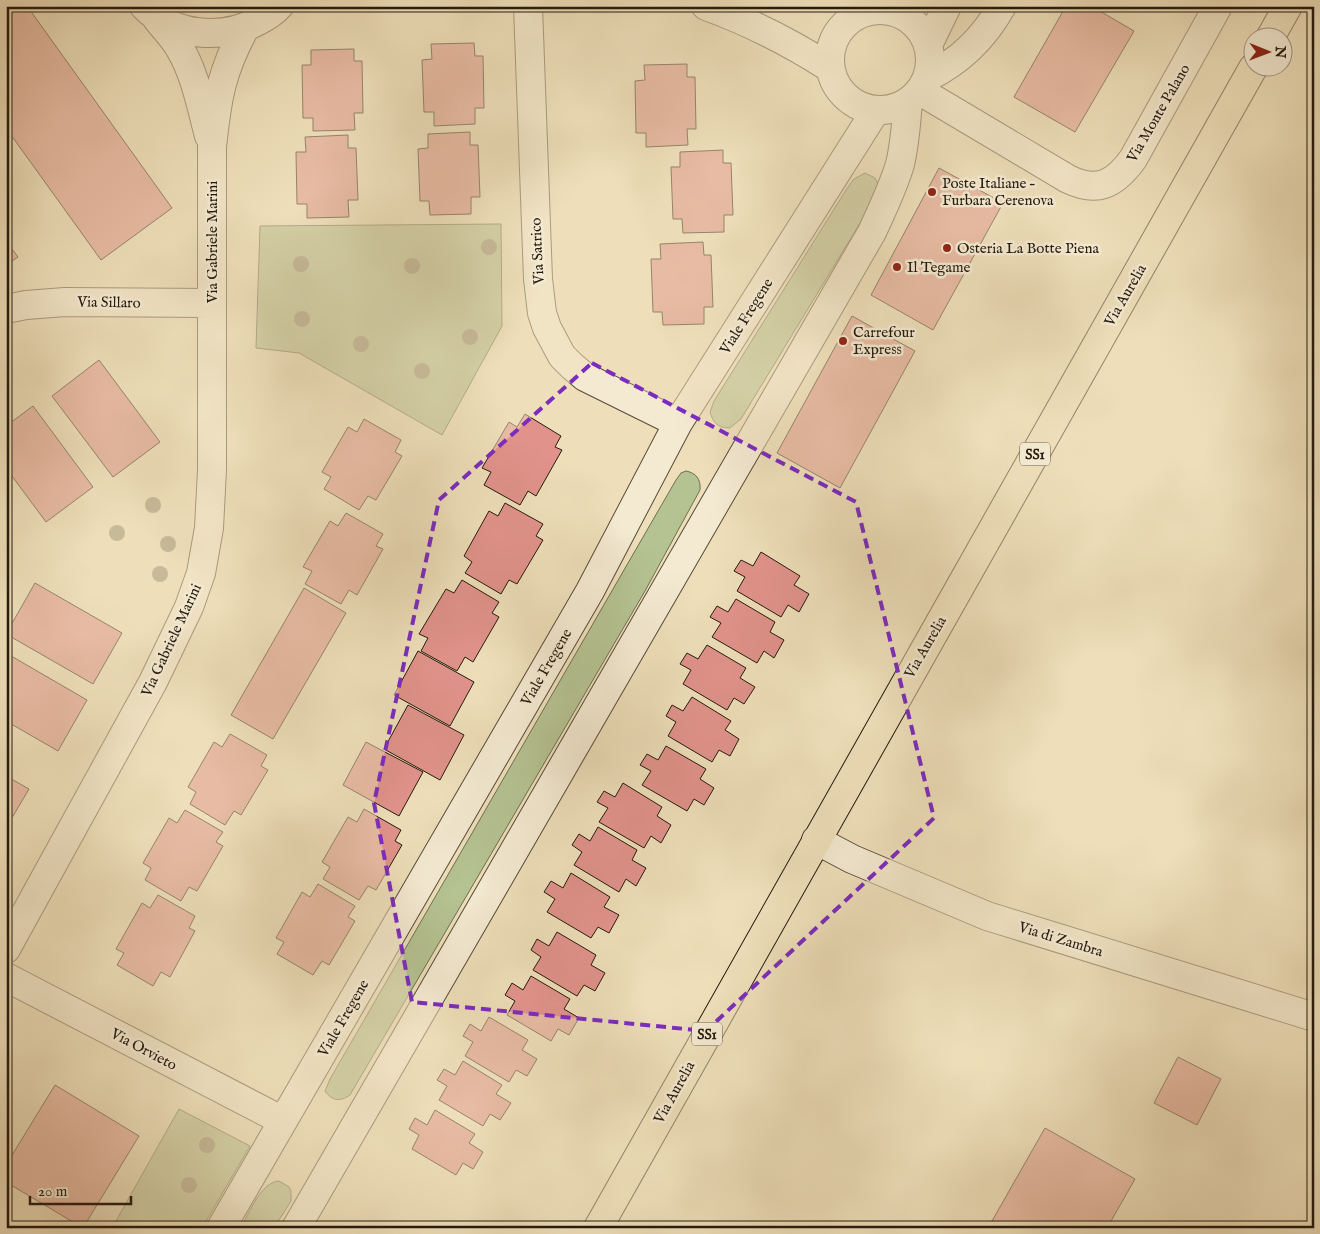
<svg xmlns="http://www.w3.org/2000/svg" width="1320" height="1234" viewBox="0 0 1320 1234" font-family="'IM FELL English',serif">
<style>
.green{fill:#b5c292;stroke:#6d6e50}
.building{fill:#e1938b;stroke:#251a0d}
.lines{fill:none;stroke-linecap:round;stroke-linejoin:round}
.minor-casing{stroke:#574b38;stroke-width:30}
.tertiary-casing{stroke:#574b38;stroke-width:30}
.primary-casing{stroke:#251a0d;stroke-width:30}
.minor{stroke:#f4ead2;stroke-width:28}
.tertiary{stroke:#f4ead2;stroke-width:28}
.primary{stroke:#eedfba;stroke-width:28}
.tree{fill:#978e71}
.marked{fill:none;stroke:#7b2cbf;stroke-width:4;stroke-dasharray:10 6;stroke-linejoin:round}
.poi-dot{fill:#8f2418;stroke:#f4ead2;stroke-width:2}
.labels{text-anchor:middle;stroke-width:5;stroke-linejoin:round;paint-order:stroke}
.shield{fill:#f4ead2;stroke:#635848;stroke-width:1}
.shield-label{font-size:14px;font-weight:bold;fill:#251a0d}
.street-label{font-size:15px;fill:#251a0d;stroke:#f4ead2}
.poi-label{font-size:15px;fill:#251a0d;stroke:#f4ead2;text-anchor:start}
</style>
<rect width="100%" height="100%" fill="#eedfba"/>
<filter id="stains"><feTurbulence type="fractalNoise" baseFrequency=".004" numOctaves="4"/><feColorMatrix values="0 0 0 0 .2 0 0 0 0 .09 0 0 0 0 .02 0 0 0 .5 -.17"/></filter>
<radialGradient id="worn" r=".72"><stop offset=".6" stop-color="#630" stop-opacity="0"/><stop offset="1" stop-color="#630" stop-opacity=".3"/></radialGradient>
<path class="green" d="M865,173L875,178L880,188L865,215L741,419L730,428C717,428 713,422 710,412L714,401L846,190L854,179Z
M501,224L502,326L442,435L299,353L256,348L260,226Z
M686,471C696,473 701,479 700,490L645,591L350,1095C340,1102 332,1101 325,1091L330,1079L676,480L681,473Z
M179,1109L250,1146L202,1228H112Z
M279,1181L289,1187L291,1191V1201L274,1228H241C249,1213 261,1182 279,1181Z"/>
<path class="building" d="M10,6H27L172,208L101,260L6,128V9Z
M1066,6H1091L1134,31L1075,132L1014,97Z
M474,43L475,56H483L484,108H475V124L434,126V112H424L422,60L432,59L431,44Z
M354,49V61H362L363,113H354L355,130L313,131V118H303L302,65H311V50Z
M687,64V77H695L696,129H687L688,145L646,147V133H636L635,81L645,80L644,65Z
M470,132V145H478L480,197H471V214L430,215L429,201H420L418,149L428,148V134Z
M348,135V148H356L358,200H348L349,217L307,218V204H297L296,152H306L305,137Z
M723,150V163H731L733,215H724V232L683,233L682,219H673L671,167H680V152Z
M939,168L1003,203L933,330L871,295Z
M6,241L18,257L6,265Z
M703,242L704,255H711L713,307H704V324L663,325L662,312H653L651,259H661L660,244Z
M852,316L915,351L840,488L777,453Z
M99,360L160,442L113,477L52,396Z
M33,406L93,487L46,522L6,468V426Z
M525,414L561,436L555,447L562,450L536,496L528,491L520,505L484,485L491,472L482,468L509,422L517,427Z
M364,419L401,440L395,452L402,456L376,500L368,496L359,510L324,489L331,477L322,472L348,427L357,432Z
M505,503L543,524L536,536L543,540L517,584L509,580L501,594L465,573L472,562L464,556L489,511L498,516Z
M346,513L383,534L376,546L383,549L357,595L349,590L341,604L305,584L312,571L303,567L330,521L338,526Z
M761,552L800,576L794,585L809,594L799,612L788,605L781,617L737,591L745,577L734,571L741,560L753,566Z
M462,580L499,602L492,613L499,617L473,662L465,657L457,671L421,651L428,638L419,634L446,589L454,593Z
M35,583L122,633L93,684L6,634Z
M304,588L346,613L273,739L231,715Z
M736,599L775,622L770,632L784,640L774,658L764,651L757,663L712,637L721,623L710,617L717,606L728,612Z
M707,645L746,668L740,678L755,687L744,704L734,698L727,710L683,684L691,670L680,664L687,653L698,659Z
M418,651L474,682L450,726L394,695Z
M6,653L87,700L58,751L6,721Z
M692,697L731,721L725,730L739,739L730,756L719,750L712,762L668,736L676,722L666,716L672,705L683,711Z
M408,705L464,735L440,780L384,749Z
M230,734L267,755L261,766L268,770L241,815L234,811L225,825L190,804L196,792L188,787L214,742L222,747Z
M366,742L423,772L399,816L343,785Z
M666,746L706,769L700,779L714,788L704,805L694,799L687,811L642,785L651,771L640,765L647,754L658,760Z
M6,776L29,789L6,828Z
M623,783L662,807L657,816L671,825L661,843L651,836L644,848L599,822L608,808L597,802L604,791L615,797Z
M364,809L401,830L395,841L402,845L376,890L368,886L359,900L323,879L330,867L322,862L348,817L357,822Z
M185,810L223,832L216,842L223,846L197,891L189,887L181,901L145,880L151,868L143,863L169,818L177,823Z
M598,827L637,850L632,860L646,868L636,886L626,879L619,892L574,865L582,852L572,845L579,834L590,841Z
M571,873L610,897L604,907L619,915L609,933L598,927L591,938L547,912L555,899L544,892L551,881L563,888Z
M318,884L355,906L348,917L355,921L329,965L322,961L313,975L277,954L284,942L276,938L302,892L310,897Z
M158,895L195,916L189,928L195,931L170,977L161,972L153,986L117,965L124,953L116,949L142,903L150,908Z
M557,932L596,955L591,965L605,973L595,991L584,985L577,996L533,970L541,957L531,950L537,939L549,946Z
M531,976L570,999L564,1009L579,1018L569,1035L558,1029L551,1041L507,1015L515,1001L505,995L512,983L523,990Z
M489,1017L528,1040L522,1050L537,1059L527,1076L516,1070L509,1082L465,1056L473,1042L463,1036L470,1024L481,1031Z
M1178,1057L1221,1079L1197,1125L1154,1103Z
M463,1061L502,1085L496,1094L511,1103L500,1120L490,1114L483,1126L439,1100L447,1086L437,1080L444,1069L455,1075Z
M55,1085L139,1136L83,1228L6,1182V1165Z
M435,1110L475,1134L469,1143L483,1152L473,1169L463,1163L456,1175L412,1149L419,1135L409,1129L415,1118L427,1125Z
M1045,1128L1135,1179L1107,1228H988Z
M401,1222L411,1228H397Z"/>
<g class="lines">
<defs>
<path id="minor" d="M144,6C173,36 221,41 258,21C266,17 273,13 279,6
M528,6L538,279L542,313L547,328L562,356L572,366L585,377L678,423
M706,6C750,22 791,43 830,68
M830 60a50 50 0 1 1 100 0a50 50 0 1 1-100 0Z
M157,19C164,28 173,37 179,47C195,73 201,106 209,136
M929,43L947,6
M928,77C961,61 984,38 1002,6
M920,91L1068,179C1097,193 1114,185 1133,159L1218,6
M6,309L26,305L65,302L211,303
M6,949L153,682L189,607L201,573L209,528L212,470V147C217,99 221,72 245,28
M6,977L283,1121
M221,1228L590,591L678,423L876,110
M296,1228L872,232C882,210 893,188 900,164C905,144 906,123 908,102"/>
<path id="tertiary" d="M816,840L852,859L987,916L1314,1017"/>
<path id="primary" d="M1270,38L1288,6
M598,1228L1253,68"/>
</defs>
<use href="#minor" class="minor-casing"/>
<use href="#tertiary" class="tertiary-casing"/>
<use href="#primary" class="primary-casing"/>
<use href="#minor" class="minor"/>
<use href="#tertiary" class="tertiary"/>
<use href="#primary" class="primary"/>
</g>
<g class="tree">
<circle cx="489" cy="247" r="8"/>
<circle cx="301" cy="264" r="8"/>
<circle cx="412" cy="266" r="8"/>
<circle cx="302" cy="319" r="8"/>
<circle cx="470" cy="337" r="8"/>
<circle cx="361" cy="344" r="8"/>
<circle cx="422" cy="371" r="8"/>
<circle cx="153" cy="505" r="8"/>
<circle cx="117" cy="533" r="8"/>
<circle cx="168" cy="544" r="8"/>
<circle cx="160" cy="574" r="8"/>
<circle cx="207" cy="1145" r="8"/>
<circle cx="189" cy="1185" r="8"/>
</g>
<path d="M0 0H1320V1234H0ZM592,363L856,502L934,818L706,1031L412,1002L374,803L439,500Z" fill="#eedfba" fill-opacity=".55" fill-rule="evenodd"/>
<path class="marked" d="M592,363L856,502L934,818L706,1031L412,1002L374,803L439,500Z"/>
<g class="poi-dot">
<circle cx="932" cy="192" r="5"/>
<circle cx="947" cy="248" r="5"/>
<circle cx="897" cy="267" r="5"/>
<circle cx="843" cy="341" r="5"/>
</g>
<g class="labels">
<g class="shield">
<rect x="1020" y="442.5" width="30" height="23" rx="4"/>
<rect x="692" y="1022.5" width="30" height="23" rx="4"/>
</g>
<g class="shield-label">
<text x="1035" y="459">SS1</text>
<text x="707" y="1039">SS1</text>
</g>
<g class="street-label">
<text transform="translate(1158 113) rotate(-60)" y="5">Via Monte Palano</text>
<text transform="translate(212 242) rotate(-90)" y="5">Via Gabriele Marini</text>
<text transform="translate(537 251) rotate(-93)" y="5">Via Satrico</text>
<text transform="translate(1125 295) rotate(-60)" y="5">Via Aurelia</text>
<text transform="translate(109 302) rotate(1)" y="5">Via Sillaro</text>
<text transform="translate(746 316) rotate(-58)" y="5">Viale Fregene</text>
<text transform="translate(171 640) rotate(-65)" y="5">Via Gabriele Marini</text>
<text transform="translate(925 647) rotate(-60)" y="5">Via Aurelia</text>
<text transform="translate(546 667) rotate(-60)" y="5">Viale Fregene</text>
<text transform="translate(1061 939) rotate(17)" y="5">Via di Zambra</text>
<text transform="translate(343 1018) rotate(-60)" y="5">Viale Fregene</text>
<text transform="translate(144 1049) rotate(28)" y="5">Via Orvieto</text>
<text transform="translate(674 1092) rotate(-61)" y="5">Via Aurelia</text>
</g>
<g class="poi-label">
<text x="942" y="188">Poste Italiane –<tspan x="942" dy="17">Furbara Cerenova</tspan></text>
<text x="957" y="253">Osteria La Botte Piena</text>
<text x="907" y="272">Il Tegame</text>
<text x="853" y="337">Carrefour<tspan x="853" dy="17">Express</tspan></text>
</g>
</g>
<rect width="1320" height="1234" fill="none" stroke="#eedfba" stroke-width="25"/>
<rect x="8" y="8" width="1305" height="1219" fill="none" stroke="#251a0d" stroke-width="2.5"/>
<rect x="12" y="12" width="1295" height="1209" fill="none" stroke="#251a0d"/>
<g transform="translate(1268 52) rotate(91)"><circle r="24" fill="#f4ead2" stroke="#a19783"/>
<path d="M0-4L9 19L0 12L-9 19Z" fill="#8f2418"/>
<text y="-8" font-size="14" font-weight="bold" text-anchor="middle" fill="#251a0d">N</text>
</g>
<path d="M30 1196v8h101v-8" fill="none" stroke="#251a0d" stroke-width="2.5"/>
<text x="38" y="1196" font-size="15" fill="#251a0d" stroke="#f4ead2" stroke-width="4" paint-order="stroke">20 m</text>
<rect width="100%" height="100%" filter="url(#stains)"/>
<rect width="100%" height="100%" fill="url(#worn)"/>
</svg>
